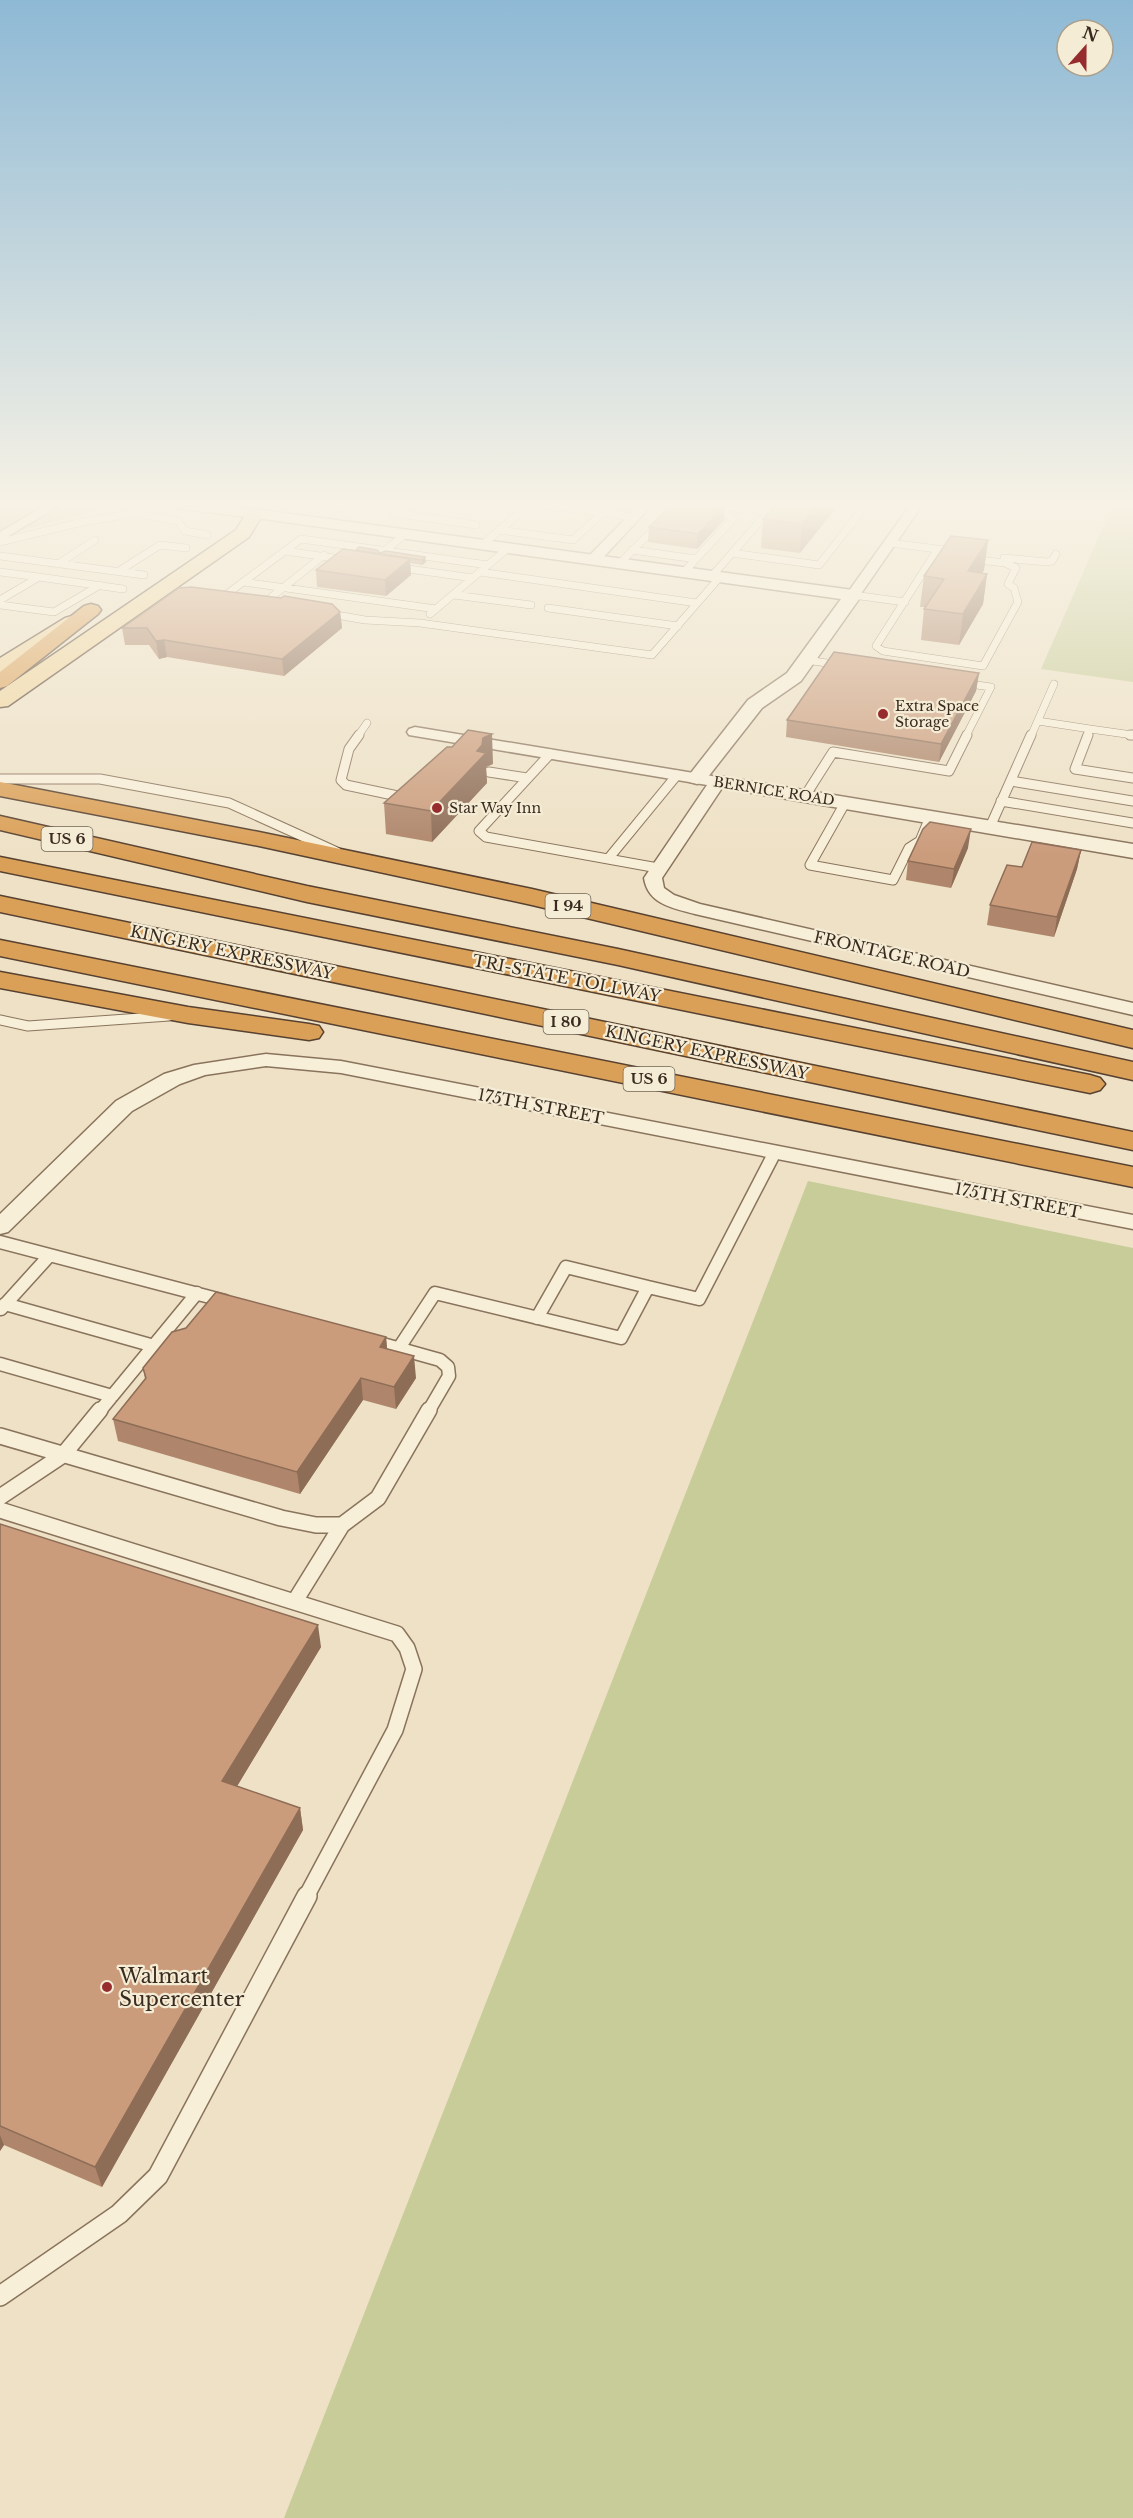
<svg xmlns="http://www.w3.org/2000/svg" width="1133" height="2518" viewBox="0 0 1133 2518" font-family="'Libre Baskerville',serif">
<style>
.green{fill:#c7cc99}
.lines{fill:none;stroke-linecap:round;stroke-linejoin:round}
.service-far4-casing{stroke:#89735c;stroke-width:8}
.service-far3-casing{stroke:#89735c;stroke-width:11}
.service-far2-casing{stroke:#89735c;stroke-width:15}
.service-far1-casing{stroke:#89735c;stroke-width:18}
.service-casing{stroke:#89735c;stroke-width:22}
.minor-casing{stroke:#89735c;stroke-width:3}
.tertiary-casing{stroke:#89735c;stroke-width:3}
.primary-casing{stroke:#574130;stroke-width:3}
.motorway-casing{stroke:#574130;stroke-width:3}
.service-far4{stroke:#f8efd9;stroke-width:7}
.service-far3{stroke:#f8efd9;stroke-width:9}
.service-far2{stroke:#f8efd9;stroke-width:12}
.service-far1{stroke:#f8efd9;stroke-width:15}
.service{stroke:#f8efd9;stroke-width:19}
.minor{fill:#f8efd9;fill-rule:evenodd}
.tertiary{fill:#f8efd9;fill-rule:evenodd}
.primary{fill:#f0d59e;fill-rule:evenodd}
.motorway{fill:#dba058;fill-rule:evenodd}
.wall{fill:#af866b}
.shaded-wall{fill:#8e6d57}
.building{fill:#cb9c7c;stroke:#8e6d57;stroke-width:1.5}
.poi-dot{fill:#972c2f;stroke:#f5ecd5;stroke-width:2}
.labels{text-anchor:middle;stroke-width:4.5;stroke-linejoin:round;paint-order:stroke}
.far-poi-label{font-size:14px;fill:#392b1f;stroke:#f5ecd5;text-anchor:start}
.far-street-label{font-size:14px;fill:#392b1f;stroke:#f5ecd5}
.shield{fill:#f5ecd5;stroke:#716556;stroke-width:1.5}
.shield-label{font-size:15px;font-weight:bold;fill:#392b1f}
.street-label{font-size:16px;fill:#392b1f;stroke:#f5ecd5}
.near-poi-label{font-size:20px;fill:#392b1f;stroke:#f5ecd5;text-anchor:start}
</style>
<rect width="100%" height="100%" fill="#eee1c6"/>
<path class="green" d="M0,504H122L0,536Z
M1113,504H1133V682L1041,669Z
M808,1181L1133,1248V2518H284Z"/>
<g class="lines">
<defs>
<path id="service-far4" d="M328,504L346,508L363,504
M406,504L394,513L476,525
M453,504L450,508L470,511L487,504
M535,504L634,517
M135,513L178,521L185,531L207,535
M499,530L573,540L612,504
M0,542L78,523L135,513L156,504
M890,543L945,550
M482,545L530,504
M632,550L696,559
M285,551L347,560
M382,553L404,535
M732,553L819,565L867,504
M934,555L1005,563L1016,568L1008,584L1014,588L1018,602L983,666L883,651L876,646Z
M0,556L144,575
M1004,558L1047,562L1052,561L1056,554
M58,564L95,540
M619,564L661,522
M394,567L473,578
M119,571L160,545L186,548
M0,572L39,577
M480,572L697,603
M684,572L733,519L726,514L709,512
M712,576L768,512L719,506L721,504
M243,582L436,609
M454,595L531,605
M853,595L905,602
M223,597L301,539L488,565
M0,600L39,577L123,589
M264,603L324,555
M0,605L54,612L100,585
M548,608L678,626
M325,613L365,620L420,623L652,655L720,577
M430,614L507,549
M806,660L841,665
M962,683L991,687L966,736
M1038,721L1090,729
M358,736L367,723
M1031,736L1054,684
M1087,736L1090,729L1133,735"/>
<path id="service-far3" d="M359,735L349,749L341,780L346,785L407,798
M1088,735L1075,769L1133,778
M1130,735H1133
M550,754L479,831L486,837L658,868
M489,772L527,778
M0,779H100L229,803L337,852
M1011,781L1133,801
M805,796L833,752L949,771L967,735
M1001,801L1133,823
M845,803L810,865L893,880L909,848L920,841L930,817
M990,827L1031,735
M608,859L677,775
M0,1020L28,1026L169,1016"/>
<path id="service-far2" d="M0,1242L225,1301
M5,1304L154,1346
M1,1309L49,1256
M537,1318L566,1267L648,1287
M372,1341L440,1360L448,1367L449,1376L428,1412
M399,1348L435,1293L621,1338L648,1287L699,1299L775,1152
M0,1364L112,1396
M99,1412L197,1293"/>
<path id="service-far1" d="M0,1436L281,1518L316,1525H342
M0,1497L63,1455L100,1410
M0,1510L397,1634L407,1648L414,1669L395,1730L306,1897
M295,1601L342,1525L378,1498L429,1410"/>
<path id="service" d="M0,2296L119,2214L158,2176L307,1896"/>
<path id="minor" d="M48,504H62L0,541V532Z
M170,504H202L254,510L260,514L254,518L176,508Z
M640,504H653L598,563H588L586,560L588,557Z
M911,504H923L858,598H848L846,595Z
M415,727L724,778L726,782L662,878L664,888L674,895L700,904L1133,1003V1015L695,914C672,908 648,904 644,878L707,785L409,735L407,732L409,729Z
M266,1054L341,1061L1133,1215V1229L341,1073L266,1066L205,1075L180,1084L132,1111L8,1232L0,1234V1214L116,1101L164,1074L194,1065Z"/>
<path id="tertiary" d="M254,509L853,590L859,591L862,595L801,681L762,708L704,782L697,784L690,782L687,778L690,774L748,700L787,673L841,599L248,517L246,514Z
M718,776L1133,844V858L711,786L708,782L711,778Z"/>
<path id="primary" d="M254,509L260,510L263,514L249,537L8,706L0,707V691L236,530L248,510Z
M72,616L79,618L82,622L79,626L7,671L0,673V658L65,618Z"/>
<path id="motorway" d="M91,604L98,606L101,610L98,614L7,686L0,688V672L84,606Z
M0,782L259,832L532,889L1133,1030V1048L532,905L259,846L0,796Z
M0,816L307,886L618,949L1133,1062V1080L618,965L307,902L0,830Z
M0,857L1090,1075L1100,1078L1105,1084L1100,1090L1090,1093L0,871Z
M0,896L1133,1132V1150L0,912Z
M0,940L1133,1167V1187L0,956Z
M0,972L188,1007L309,1024L319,1026L323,1032L319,1038L309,1040L188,1023L0,988Z"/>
</defs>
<use href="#service-far4" class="service-far4-casing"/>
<use href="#service-far3" class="service-far3-casing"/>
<use href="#service-far2" class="service-far2-casing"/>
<use href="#service-far1" class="service-far1-casing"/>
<use href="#service" class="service-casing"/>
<use href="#minor" class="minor-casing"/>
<use href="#tertiary" class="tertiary-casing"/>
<use href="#primary" class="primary-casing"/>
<use href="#motorway" class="motorway-casing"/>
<use href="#service-far4" class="service-far4"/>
<use href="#service-far3" class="service-far3"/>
<use href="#service-far2" class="service-far2"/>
<use href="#service-far1" class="service-far1"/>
<use href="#service" class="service"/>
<use href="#minor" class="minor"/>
<use href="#tertiary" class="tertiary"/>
<use href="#primary" class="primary"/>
<use href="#motorway" class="motorway"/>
</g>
<path class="wall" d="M777,504H839L800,553L761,548L763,519Z
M724,520L697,549L648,542L649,527Z
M988,540L984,570L982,573L987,574L983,604L959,645L921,640L924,609L926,607H920L924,576Z
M356,550L425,557L426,562L422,565L410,563L411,575L386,596L317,587L316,570L356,551Z
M340,612L342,628L284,676L167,657L159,659L149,645H125L122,628Z
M979,673L976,691L939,762L786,737L787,720Z
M493,764L486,767L487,783L432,842L386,834L384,803Z
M968,848L951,888L906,880L908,861Z
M1081,850L1077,869L1054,937L987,925L990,905L1022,867Z
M386,1337L387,1349L416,1378L396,1409L363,1400L300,1494L118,1441L113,1419L145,1379L143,1368Z
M0,1524L321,1647L237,1786L300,1808L303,1830L102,2187L4,2145L0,2151Z"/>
<path class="shaded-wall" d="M819,504H839L800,553L802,524Z
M725,505L724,520L697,549L698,534Z
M988,540L984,570L964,601L968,571Z
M425,557L426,562L422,565V560Z
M410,559L411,575L386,596L385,580Z
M987,574L983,604L959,645L963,614Z
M340,612L342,628L284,676L282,659Z
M164,640L167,657L159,659L156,641Z
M979,673L976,691L939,762L941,744Z
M492,734L493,764L486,767L487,783L432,842L431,811L477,751L483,738Z
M971,829L968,848L951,888L954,869Z
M1081,850L1077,869L1054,937L1057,917Z
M386,1337L388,1359L380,1347Z
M414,1356L416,1378L396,1409L394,1387Z
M361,1378L363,1400L300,1494L297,1472Z
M318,1625L321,1647L227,1803L222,1781Z
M300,1808L303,1830L102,2187L95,2167Z
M0,2135L4,2145L0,2151Z"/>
<path class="building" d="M673,504H716L725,505L698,534L649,527Z
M777,504H819L802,524L763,519Z
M951,536L988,540L968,571L987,574L963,614L924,609L944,579L924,576Z
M359,547L377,550L380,553L386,551L425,557L422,560L356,550Z
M343,549L410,559L385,580L316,570Z
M191,587L281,598L284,596L332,604L340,612L282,659L164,640L156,641L147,628H122L179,588Z
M834,652L979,673L941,744L787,720Z
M468,730L492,734L483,738L482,745L477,751L486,753L431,811L384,803L447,747H452Z
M930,822L971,829L954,869L908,861L923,829Z
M1032,842L1081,850L1057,917L990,905L1007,865L1022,867Z
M216,1292L386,1337L380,1347L414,1356L394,1387L361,1378L297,1472L113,1419L146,1378L143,1368L172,1332L186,1328Z
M0,1524L318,1625L222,1781L300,1808L95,2167L0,2126Z"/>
<linearGradient id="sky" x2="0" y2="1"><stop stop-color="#8eb9d5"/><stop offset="0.59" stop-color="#f7f2e5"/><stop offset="1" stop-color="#f7f2e5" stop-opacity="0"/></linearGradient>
<rect width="1133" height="856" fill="url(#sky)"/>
<g class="poi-dot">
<circle cx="883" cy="714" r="6"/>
<circle cx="437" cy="808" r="6"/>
<circle cx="107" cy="1987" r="6"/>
</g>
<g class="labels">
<g class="far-poi-label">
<text x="895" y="711">Extra Space<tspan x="895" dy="16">Storage</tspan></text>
<text x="449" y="813">Star Way Inn</text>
</g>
<g class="far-street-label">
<text transform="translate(774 791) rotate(9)" y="5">BERNICE ROAD</text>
</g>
<g class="shield">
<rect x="41.5" y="827" width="51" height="24" rx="4.5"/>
<rect x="545.5" y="894" width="45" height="24" rx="4.5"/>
<rect x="543.5" y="1010" width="45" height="24" rx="4.5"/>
<rect x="623.5" y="1067" width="51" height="24" rx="4.5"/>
</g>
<g class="shield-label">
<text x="67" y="844">US 6</text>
<text x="568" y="911">I 94</text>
<text x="566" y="1027">I 80</text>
<text x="649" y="1084">US 6</text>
</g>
<g class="street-label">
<text transform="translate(232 952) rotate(12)" y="6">KINGERY EXPRESSWAY</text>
<text transform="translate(892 954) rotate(13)" y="6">FRONTAGE ROAD</text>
<text transform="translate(567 978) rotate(11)" y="6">TRI-STATE TOLLWAY</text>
<text transform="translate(707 1052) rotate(12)" y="6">KINGERY EXPRESSWAY</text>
<text transform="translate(541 1106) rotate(11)" y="6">175TH STREET</text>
<text transform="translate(1018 1200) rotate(11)" y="6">175TH STREET</text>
</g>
<g class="near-poi-label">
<text x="119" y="1983">Walmart<tspan x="119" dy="23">Supercenter</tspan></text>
</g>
</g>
<g transform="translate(1085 48) rotate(21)"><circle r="28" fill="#f5ecd5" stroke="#aa9f8c" stroke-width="1.5"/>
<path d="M0-4.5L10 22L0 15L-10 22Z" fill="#972c2f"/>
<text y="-9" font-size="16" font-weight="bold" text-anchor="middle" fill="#392b1f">N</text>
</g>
</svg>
